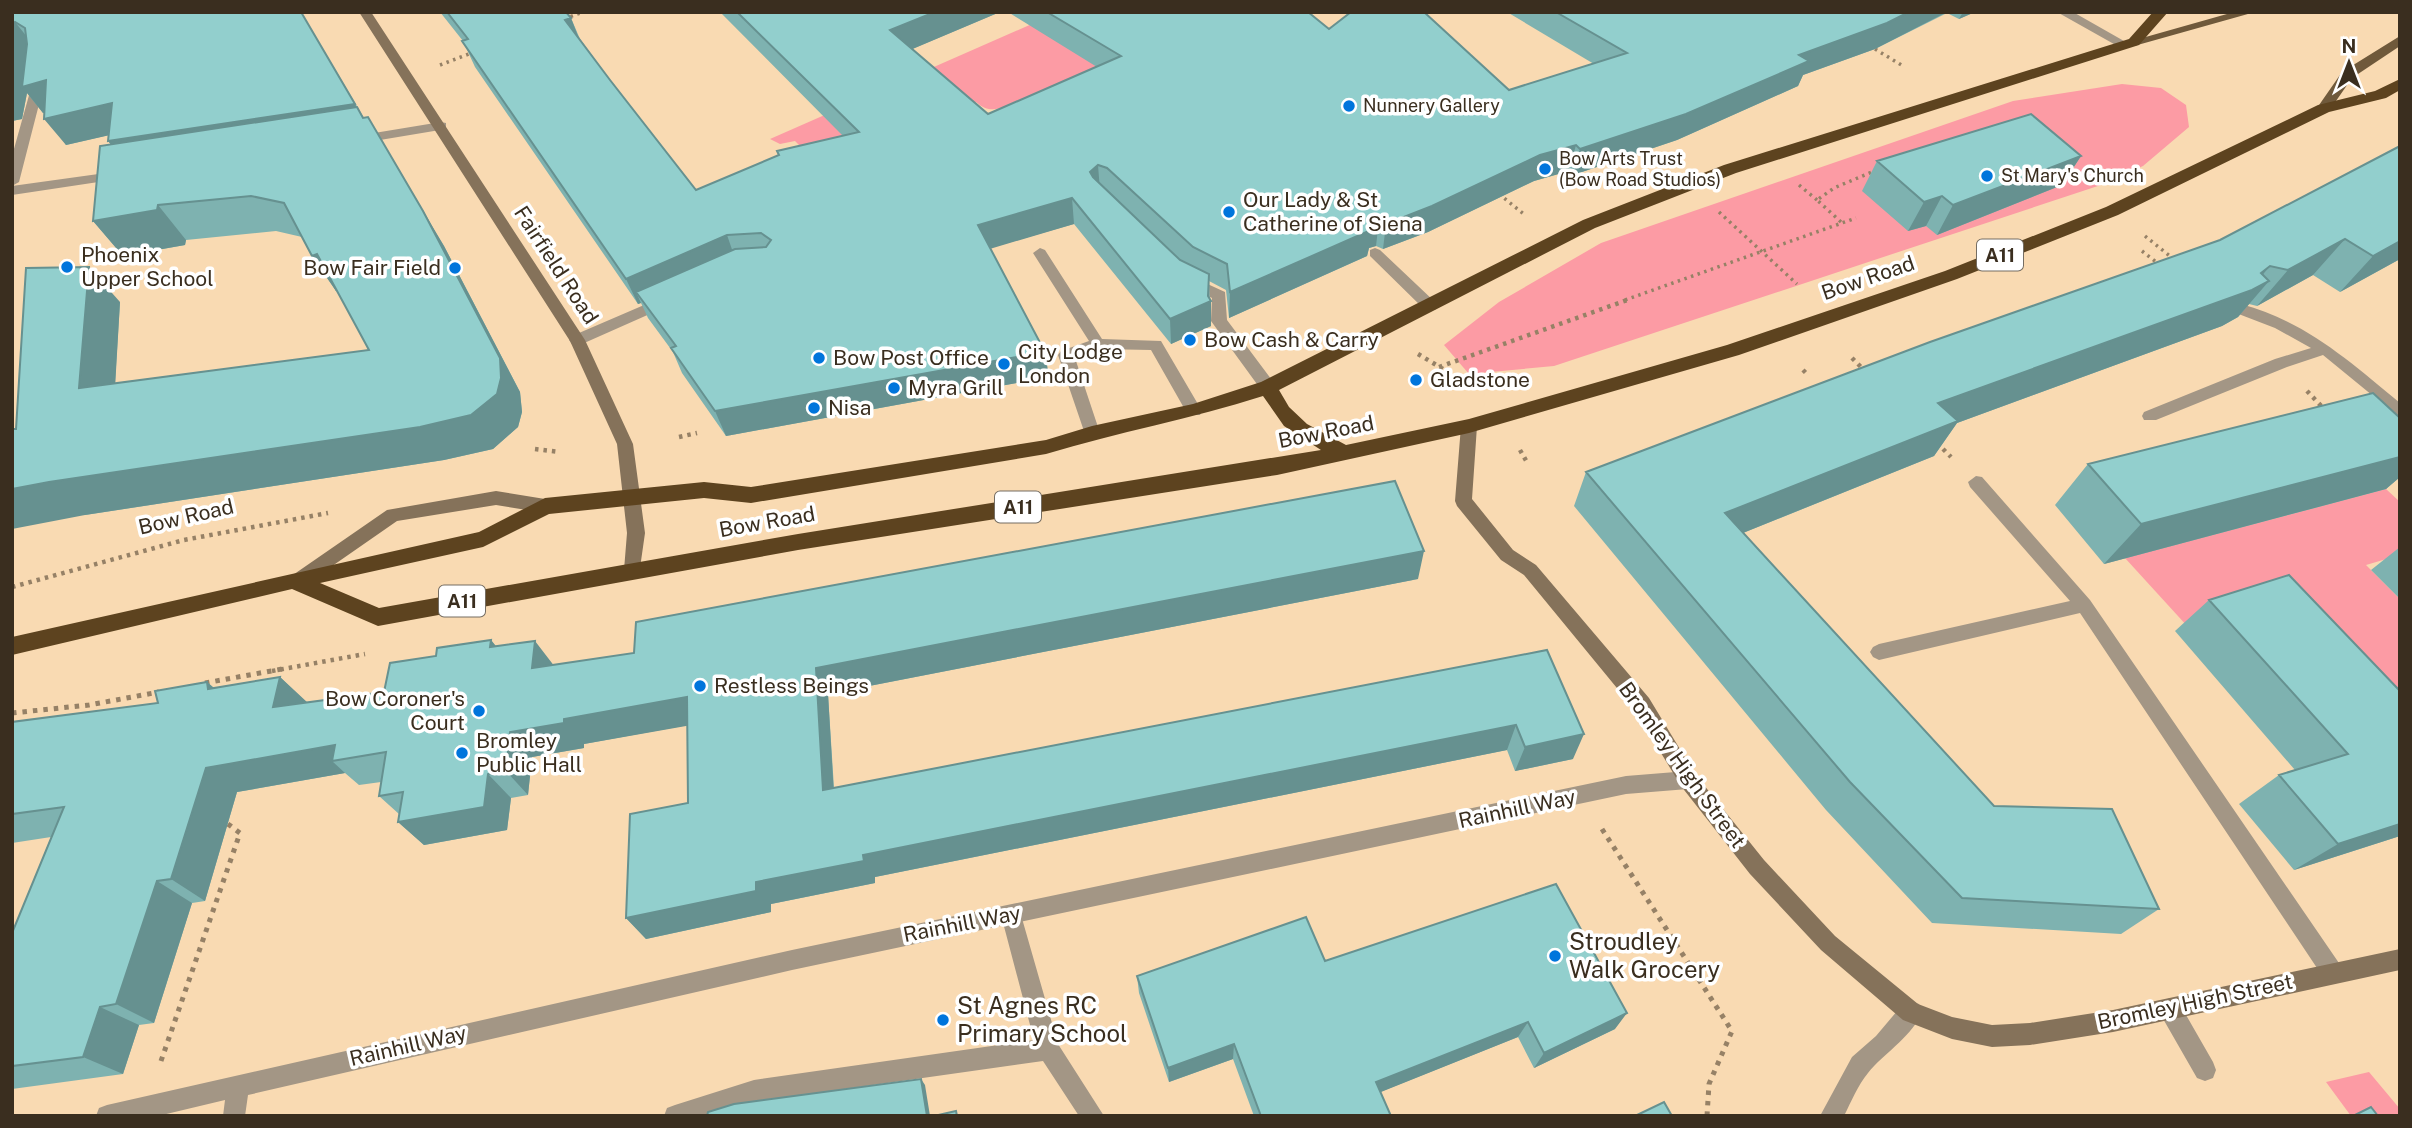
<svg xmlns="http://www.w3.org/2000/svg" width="2412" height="1128" viewBox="0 0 2412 1128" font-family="'Public Sans',sans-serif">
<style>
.green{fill:#fc9ba4}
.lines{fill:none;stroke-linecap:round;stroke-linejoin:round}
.path-far2{stroke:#968166;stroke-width:3.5;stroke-dasharray:2.5 4.5;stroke-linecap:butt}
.path-far1{stroke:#968166;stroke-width:4.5;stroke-dasharray:3.5 5;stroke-linecap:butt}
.path{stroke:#968166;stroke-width:5;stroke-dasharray:4.5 6;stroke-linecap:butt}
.lane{fill:#a39685;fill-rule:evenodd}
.street{fill:#a39685;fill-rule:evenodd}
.secondary{fill:#85725a;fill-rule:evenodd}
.primary{fill:#6f593b;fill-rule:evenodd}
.highway{fill:#5d431f;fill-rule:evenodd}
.wall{fill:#7eb2b0}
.shaded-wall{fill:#669190}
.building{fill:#92cfcd;stroke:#669190;stroke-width:2}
.poi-dot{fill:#0075dc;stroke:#fff;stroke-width:2.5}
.labels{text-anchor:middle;stroke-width:7;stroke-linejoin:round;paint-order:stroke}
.far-poi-label{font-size:18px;fill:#3a2e1f;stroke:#fff;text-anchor:start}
.shield{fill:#fff;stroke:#756d62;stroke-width:2}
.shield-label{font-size:19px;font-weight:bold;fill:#3a2e1f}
.poi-label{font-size:21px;fill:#3a2e1f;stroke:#fff;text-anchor:start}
.street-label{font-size:21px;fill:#3a2e1f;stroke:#fff}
.near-poi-label{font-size:24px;fill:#3a2e1f;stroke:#fff;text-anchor:start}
</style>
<rect width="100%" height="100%" fill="#f9dab2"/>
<path class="green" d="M1059,12H1201L1042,118L1021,99C1003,107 992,116 976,102L814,160L795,141L780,144L770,139Z
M2122,84L2161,88L2186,105L2189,127L2143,166L2104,184L1554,366L1469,374L1444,345L1499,302L1601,243L2013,101Z
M2386,489L2400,502V555L2366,565L2400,599V767L2188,627L2125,558Z
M2369,1072L2400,1109V1116H2351L2326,1082Z"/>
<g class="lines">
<path class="path-far2" d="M564,19L583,12
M1875,49L1903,66
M440,65L474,52
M1799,185L1817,200
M1499,194L1525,215
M1719,212L1797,284
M1841,222L1817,200L1834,188L1874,171
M2145,236L2176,261
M2142,251L2160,265
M1625,300L1856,218"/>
<path class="path-far1" d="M1418,354L1473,387
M1852,358L1864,370
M1439,367L1630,299
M1803,370L1806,373
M2307,391L2325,410
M679,437L697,433
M1937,443L1951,457
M535,449L560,452
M1520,450L1528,464
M12,587L184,540L328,513
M272,671L365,654"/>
<path class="path" d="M205,683L282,669
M12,713L89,705L159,692
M1602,829L1732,1031L1709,1084L1707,1116
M161,1061L240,833L224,821"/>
<path class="lane" d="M2057,12H2073L2131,45L2121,48Z
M39,77L45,81L19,182L12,186V156L33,81Z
M120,171L125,172V178L12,195V186Z
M1040,248L1045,250L1102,339L1161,341L1202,411L1200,415H1188L1151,350L1099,349L1075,358L1100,433L1098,437H1086L1058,355L1061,351L1089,341L1033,253Z
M1375,248L1380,250L1435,302L1438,306L1435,310H1425L1370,256V250Z
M1190,276L1225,292L1227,320L1274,383L1276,387L1274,391H1262L1211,321L1212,298L1185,285V277Z
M665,296L670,297L672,301L670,305L582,344H572L569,340L572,336Z
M1976,476L1982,477L2090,600L2341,966L2344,973L2341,980L2333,984L2325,980L2080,613L1879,660L1873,657L1870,652L1873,647L1879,644L2070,601L1970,487L1968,482Z
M1011,905L1018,908L1021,915L1058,1044L1104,1116H1079L1043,1061L754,1102L712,1116H664L667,1108L675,1105L754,1080L1034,1040L1001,915L1004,908Z
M2170,998L2178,1001L2213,1062L2216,1070L2213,1078L2205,1081L2197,1078L2162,1017L2159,1009L2162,1001Z"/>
<path class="street" d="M441,122L446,123V129L356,144L349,140L356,136Z
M2241,304C2306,322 2349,361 2400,403V418L2323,355L2287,367L2156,420H2144L2142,416L2144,412L2275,359L2311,348L2275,328L2236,313L2233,309Z
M1688,771L1695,774L1698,780L1695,786L1688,789L1626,794L792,970L248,1095L245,1116H223L225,1100L158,1116H96L99,1108L107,1105L792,950L1626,776Z
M1911,1001L1919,1004L1922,1012C1911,1038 1885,1052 1868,1073C1858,1085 1851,1102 1844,1116H1820L1852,1057L1876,1036L1903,1004Z"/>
<path class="secondary" d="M359,12H371L585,340L633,444L645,533L639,575H627L624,570L627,533L617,444L570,341Z
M1469,420L1477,426L1472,499L1513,550L1536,565L1649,698L1695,774L1764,860L1835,936L1918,1004L1952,1017L1992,1025L2030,1023L2113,1010L2400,949V970L2113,1032L2030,1045L1992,1047L1952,1039L1903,1020L1821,950L1750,874L1681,786L1635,710L1524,575L1501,560L1457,506L1455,501L1461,426Z
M496,491L545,499L553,506L545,513L496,505L397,521L302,587H290L287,582L290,577L387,510Z"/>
<path class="primary" d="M2234,12H2255L2134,46L2128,42Z
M2400,36V46L2352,78L2329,111H2319L2317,108L2342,72Z"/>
<path class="highway" d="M2153,12H2168L2139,45L1736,173L1595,228L1279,390L1289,407L1307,424L1346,445L1469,419L1727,345L1945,271L2106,207L2318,105L2375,91L2400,79V90L2386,98L2329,112L2118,215L1957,279L1739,355L1469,433L1277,475L798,550L378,626L292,589L12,655V637L479,532L545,498L704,482L751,487L1046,440L1092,426L1193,404L1261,382L1583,220L1724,165L2129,39ZM1263,396L1284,426L1321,450L798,534L379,608L320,583L483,547L549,514L704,498L751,503L1046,454C1118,432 1191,419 1263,396Z"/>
</g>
<path class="wall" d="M12,12H301L364,118L444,246L520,392L522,412L518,427L493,449L444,460L85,515L16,429L120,302L115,383L369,350L337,291H336L312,256L302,237L276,231L186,240L185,245L123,256L93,221L111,144L108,141L109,135L66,145L45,112L43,113L27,93L22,119L12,121Z
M440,12H566L571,18L580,39L610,80L696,190L843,136L720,12H1000L912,49L988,114L1097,67L1008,12H1308L1329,29L1509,90L1594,64L1507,12H1975L1959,19L1947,13L1875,49L1803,75L1798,86L1677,140L1573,175L1569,171L1534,181L1428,232L1383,249L1376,246L1369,248L1367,256L1229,318L1226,290L1209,281L1211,326L1171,344L1074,224L990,248L1049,377L726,436L682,373L673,352L648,318L641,303L638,304L475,67L463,41Z
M2400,146V259L2340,292L2313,275L2257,306L2249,304L2238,317L2222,326L1957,423L1934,456L1743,533L1994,806L2159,909L2121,934L1932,923L1826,810L1574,506L1586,472L2220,240Z
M2081,156L2062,185L1937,235L1926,226L1908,231L1862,191L1877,161Z
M2400,418V477L2386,489L2104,564L2055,505L2088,464Z
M2400,547V599L2371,570Z
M2289,575L2400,836L2294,870L2239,804L2279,775L2295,770L2175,631L2209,600Z
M1418,579L828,694L834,788L1547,650L1573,759L1515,771L1507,750L875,877V883L771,904V912L646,939L626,918L688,803V725L584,744V748L532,757L528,795L511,798L507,830L424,845L398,822L399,814L379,796L381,782L359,785L345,773L237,792L205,901L192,903L154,1023L139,1025L123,1074L12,1089V933L51,837L12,843V722L158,703L207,682L214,688L280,677L307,703L384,692L436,656L491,640L496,647L553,665Z
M1325,961L1615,1029L1534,1068L1518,1037L1380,1092L1391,1116H1254L1233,1059L1169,1082L1139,993L1137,976Z"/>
<path class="shaded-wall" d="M935,12H1000L896,56L890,30Z
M1909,12H1947L1875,49L1803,75L1798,86L1677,140L1573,175L1580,149L1799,55Z
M1963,12H1975L1959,19Z
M571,18L581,44L565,20Z
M15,22L36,48L46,80L67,106L43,113L27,93L22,119L12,121V24Z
M112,103L132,130L66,145L44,119Z
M355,104L384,153L129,167L108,141Z
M368,117L444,246L520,392L522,412L518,427L493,449L444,460L85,515L12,529V489L49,482L420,427Z
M1576,145L1569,171L1534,181L1428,232L1383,249L1386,224L1540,155Z
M2081,156L2062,185L1937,235L1953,205Z
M1098,165L1100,191L1090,172Z
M1942,196L1926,226L1908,231L1924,202Z
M1072,198L1074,224L983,251L978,225Z
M158,205L186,240L185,245L123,256L93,221Z
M1379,220L1376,246L1369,248L1367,256L1229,318L1230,292L1372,222Z
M727,235L736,261L636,292L641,303L638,304L626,279Z
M2345,239L2313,275L2257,306L2288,270Z
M2400,241V259L2340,292L2373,256Z
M317,254L342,289L336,291L312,256Z
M2270,266L2249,291L2269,281L2238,317L2222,326L1957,423L1934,456L1708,547L1725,513L1938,403L2261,273Z
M89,267L120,302L113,422L79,388Z
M1209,274V302L1211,301V326L1171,344L1170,319Z
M1045,352L1049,377L726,436L715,411Z
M2400,457V477L2386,489L2104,564L2141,524Z
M1424,551L1418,579L828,694L835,813L823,790L816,668Z
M491,640L512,666L490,647Z
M535,641L555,667L532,668Z
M280,677L308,703L273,707Z
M207,682L237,708L208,689Z
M687,697L703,723L584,744V748L532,757L528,795L506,771L510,732L564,719Z
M1516,725L1507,750L875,877V883L771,904V912L646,939L626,918L756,882L863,855Z
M1584,734L1573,759L1515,771L1525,747Z
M335,745L332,761L345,773L237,792L205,901L171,879L206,768Z
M488,774L511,798L507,830L424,845L398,822Z
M2400,824V836L2294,870L2338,844Z
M157,881L192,903L154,1023L116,1004Z
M100,1007L139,1025L123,1074L83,1057Z
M1627,1013L1615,1029L1534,1068L1544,1053Z
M1528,1022L1518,1037L1371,1096L1376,1082Z
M1234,1044L1233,1059L1169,1082L1168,1068Z
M921,1079L925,1085L930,1116H927Z"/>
<path class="building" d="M12,12H301L355,104L108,141L112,103L44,119L46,80L22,87L27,44L25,28L15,22L12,24Z
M447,12H566L571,18L565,20L610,80L696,190L779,155L777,151L859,132L737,12H935L890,30L988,114L1121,56L1047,12H1308L1329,29L1351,12H1424L1509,90L1627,53L1556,12H1909L1887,23L1799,55L1809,61L1686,114L1580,149L1576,145L1540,155L1432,206L1386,224L1379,220L1372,222L1371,230L1230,292L1227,264L1193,247L1107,168L1098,165L1090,172L1093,177L1180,260L1209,274L1208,296L1211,301L1170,319L1072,198L978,225L1045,352L715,411L671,348L676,346L636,292L735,249L766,247L771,240L761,233L727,235L626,279L462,41L468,39Z
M357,107L363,118L368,117L423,211L500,358L501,378L497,394L471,415L420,427L49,482L12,489V429H16L26,268L89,267L79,388L369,350L317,254L312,256L284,203L251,196L158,205L157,210L93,221L100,146Z
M2031,114L2081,156L1953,205L1942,196L1924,202L1877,161Z
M2400,146V241L2373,256L2345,239L2288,270L2270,266L2261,273L2269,281L2252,290L1938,403L1958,421L1725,513L1994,806L2112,809L2159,909L1962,898L1850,782L1586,472L1930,342L2220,240Z
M2373,393L2400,418V457L2141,524L2088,464Z
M1395,481L1424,551L816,668L823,790L1547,650L1584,734L1525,747L1516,725L863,855L864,861L756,882V891L626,918L630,814L688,803L687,697L564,719V723L510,732L506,771L488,774L484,807L398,822L403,792L379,796L386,752L332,761L335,745L206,768L171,879L157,881L116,1004L100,1007L83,1057L12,1066V933L64,807L12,814V722L158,703L155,691L207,682L208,689L280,677L273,707L384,692L390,663L436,656L437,648L491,640L490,647L535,641L532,668L634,653L636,622Z
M2289,575L2400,691V824L2338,844L2279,775L2348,754L2209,600Z
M1556,884L1627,1013L1544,1053L1528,1022L1376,1082L1391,1116H1261L1234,1044L1168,1068L1137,976L1306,917L1325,961Z
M921,1079L927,1116H707L708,1112L734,1104Z
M1664,1102L1672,1116H1635Z
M2371,1107L2378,1116H2353Z
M956,1111L957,1116H934Z"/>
<g class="poi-dot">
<circle cx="1349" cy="106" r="7"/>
<circle cx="1545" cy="169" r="7"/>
<circle cx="1987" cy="176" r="7"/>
<circle cx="1229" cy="212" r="7"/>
<circle cx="67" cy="267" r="7"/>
<circle cx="455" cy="268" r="7"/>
<circle cx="1190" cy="340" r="7"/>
<circle cx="819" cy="358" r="7"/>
<circle cx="1004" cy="364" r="7"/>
<circle cx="1416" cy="380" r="7"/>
<circle cx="894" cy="388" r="7"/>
<circle cx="814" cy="408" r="7"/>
<circle cx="700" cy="686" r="7"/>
<circle cx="479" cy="711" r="7"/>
<circle cx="462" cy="753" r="7"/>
<circle cx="1555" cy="956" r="7"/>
<circle cx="943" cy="1020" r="7"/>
</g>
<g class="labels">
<g class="far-poi-label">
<text x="1363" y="112">Nunnery Gallery</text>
<text x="1559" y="165">Bow Arts Trust<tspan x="1559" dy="21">(Bow Road Studios)</tspan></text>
<text x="2001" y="182">St Mary's Church</text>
</g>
<g class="shield">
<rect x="1977" y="239.5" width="46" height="31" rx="5"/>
<rect x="995" y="491.5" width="46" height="31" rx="5"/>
<rect x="439" y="585.5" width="46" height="31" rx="5"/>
</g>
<g class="shield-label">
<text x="2000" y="262">A11</text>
<text x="1018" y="514">A11</text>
<text x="462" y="608">A11</text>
</g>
<g class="poi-label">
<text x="1243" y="207">Our Lady &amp; St<tspan x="1243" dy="24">Catherine of Siena</tspan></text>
<text x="81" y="262">Phoenix<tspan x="81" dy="24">Upper School</tspan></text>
<text x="441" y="275" text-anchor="end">Bow Fair Field</text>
<text x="1204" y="347">Bow Cash &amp; Carry</text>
<text x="1018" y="359">City Lodge<tspan x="1018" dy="24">London</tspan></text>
<text x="833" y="365">Bow Post Office</text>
<text x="1430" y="387">Gladstone</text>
<text x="908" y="395">Myra Grill</text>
<text x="828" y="415">Nisa</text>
<text x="714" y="693">Restless Beings</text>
<text x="465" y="706" text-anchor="end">Bow Coroner's<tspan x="465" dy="24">Court</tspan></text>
<text x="476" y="748">Bromley<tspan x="476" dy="24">Public Hall</tspan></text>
</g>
<g class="street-label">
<text transform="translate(556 265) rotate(57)" y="7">Fairfield Road</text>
<text transform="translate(1868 278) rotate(-19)" y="7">Bow Road</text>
<text transform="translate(1326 432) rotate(-11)" y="7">Bow Road</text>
<text transform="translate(186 517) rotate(-13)" y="7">Bow Road</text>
<text transform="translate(767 522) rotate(-10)" y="7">Bow Road</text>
<text transform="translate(1682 765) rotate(54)" y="7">Bromley High Street</text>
<text transform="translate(1517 809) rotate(-12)" y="7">Rainhill Way</text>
<text transform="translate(962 924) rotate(-11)" y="7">Rainhill Way</text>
<text transform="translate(2195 1002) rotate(-12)" y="7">Bromley High Street</text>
<text transform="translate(408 1046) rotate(-13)" y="7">Rainhill Way</text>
</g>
<g class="near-poi-label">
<text x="1569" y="950">Stroudley<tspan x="1569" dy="28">Walk Grocery</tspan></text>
<text x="957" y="1014">St Agnes RC<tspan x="957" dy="28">Primary School</tspan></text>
</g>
</g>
<rect width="2412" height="1128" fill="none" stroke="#3a2e1f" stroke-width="28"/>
<g transform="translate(2349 63)" stroke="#ffffff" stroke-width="5" paint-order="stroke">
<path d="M0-5L12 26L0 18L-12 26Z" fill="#3a2e1f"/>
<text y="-10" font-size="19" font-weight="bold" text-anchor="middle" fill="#3a2e1f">N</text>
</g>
</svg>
